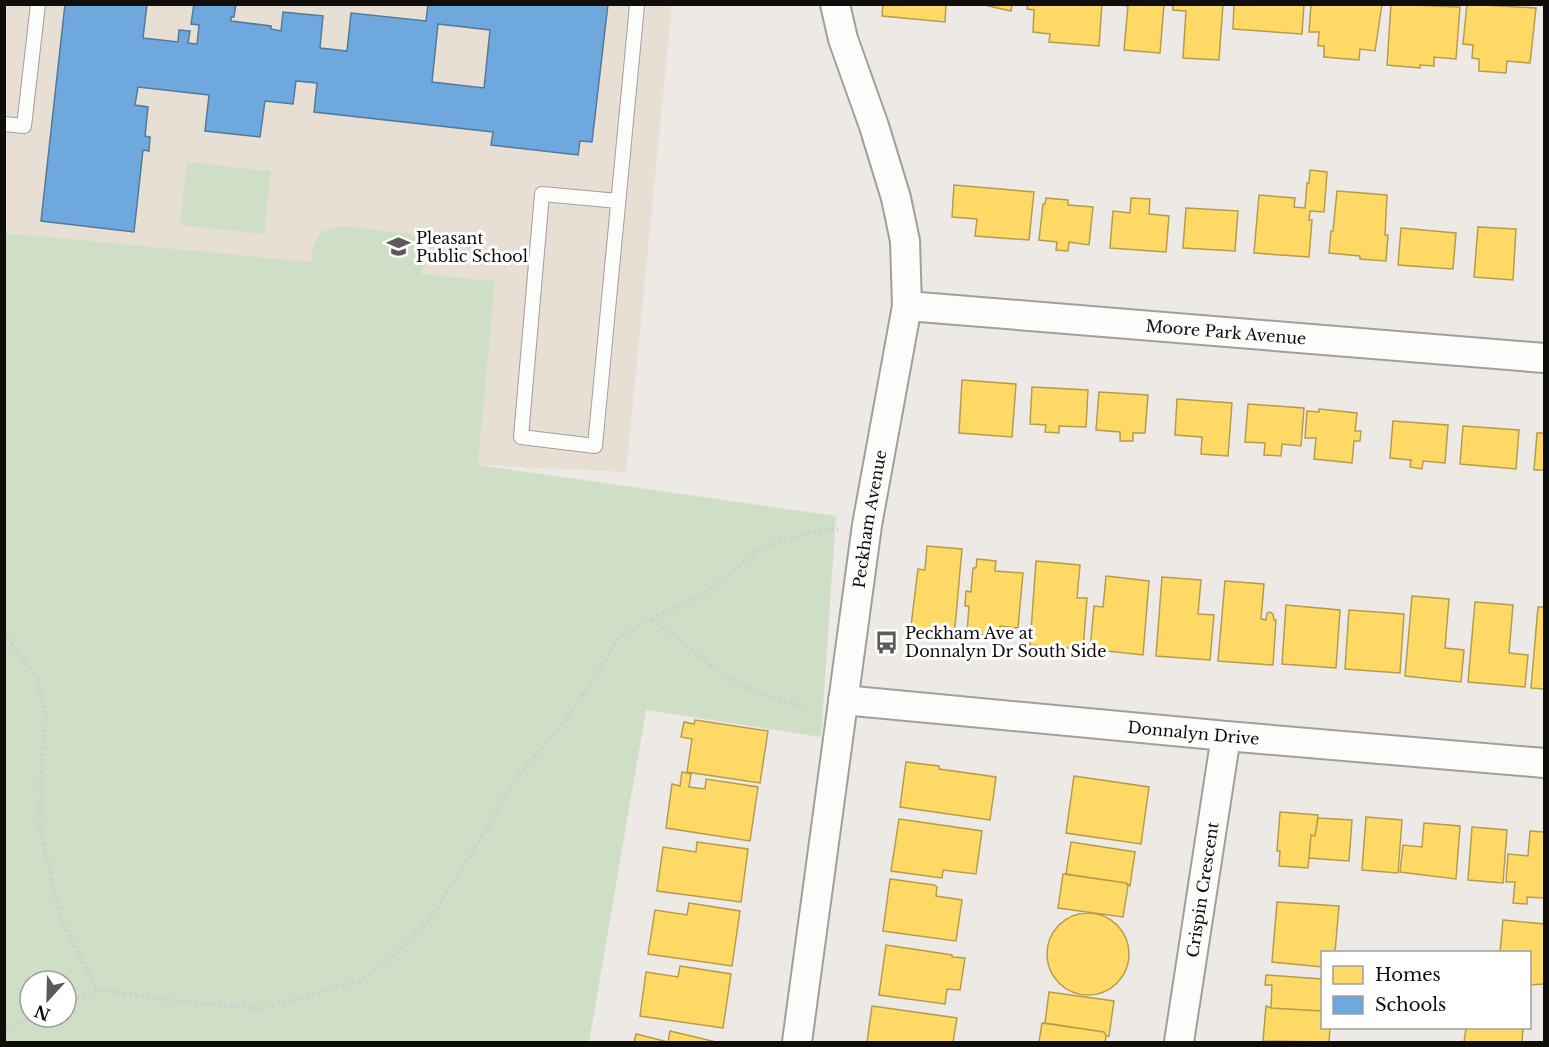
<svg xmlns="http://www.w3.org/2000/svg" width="1549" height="1047" viewBox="0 0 1549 1047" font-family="'Libre Baskerville',serif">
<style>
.built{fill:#e7dfd3}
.green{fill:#cfdfc6;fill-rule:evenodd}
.homes{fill:#ffd966;stroke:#b79c4b;stroke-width:1.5}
.schools{fill:#6fa8dc;stroke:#527a9d;stroke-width:1.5;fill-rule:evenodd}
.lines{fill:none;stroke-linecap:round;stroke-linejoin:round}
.service-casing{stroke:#a29f9b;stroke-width:16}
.minor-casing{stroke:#a29f9b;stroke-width:32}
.path{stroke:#d1d0ce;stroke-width:4;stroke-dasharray:3 3;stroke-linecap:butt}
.service{stroke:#fcfcfb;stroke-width:14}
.minor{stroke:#fcfcfb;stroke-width:28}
.labels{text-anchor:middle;stroke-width:6;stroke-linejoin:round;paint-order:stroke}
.poi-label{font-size:16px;fill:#100e0b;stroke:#fff;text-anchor:start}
.street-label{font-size:16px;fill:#100e0b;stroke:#fff}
</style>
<rect width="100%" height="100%" fill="#ede9e4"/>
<path class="built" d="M4,5H672L626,472L478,465L494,281L5,233Z"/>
<path class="green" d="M187,162L271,171L264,234L180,225Z
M339,226L411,234L422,245L426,258L421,274L495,281L478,465L836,516L821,737L646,710L589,1042H5V233L312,262C309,252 316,241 321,232ZM30,981H66V1017H30Z"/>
<path class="homes" d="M883,4H946L945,22L882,16Z
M980,4H1012L1011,11Z
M1028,4H1102L1099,46L1049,42L1050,34L1033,32L1034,10L1027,9Z
M1164,4L1160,53L1124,50L1128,6L1114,4Z
M1173,4H1223L1219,60L1183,58L1186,11L1173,10Z
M1234,4H1304L1302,34L1233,29Z
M1311,4H1382L1375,51L1360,49L1359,60L1324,57V46H1318L1319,32H1309Z
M1391,4L1460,7L1456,59L1434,57V66L1420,65V68L1387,65Z
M1467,4L1536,8L1530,63L1507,61L1506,73L1479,71V59L1472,58L1473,45L1463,44Z
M1310,170L1327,172L1324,212L1310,211L1309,220H1312L1309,257L1254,253L1259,195L1295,198L1294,207L1305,208L1307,183H1309Z
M954,185L1034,192L1029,240L975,236L977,219L952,217Z
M1337,191L1387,195L1385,235H1388L1386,261L1360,259V256L1329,253L1331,231H1333Z
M1046,198L1068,200V205L1093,207L1089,245L1069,242L1068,251L1056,250L1057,242L1039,240L1043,204H1045Z
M1131,198L1150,199L1149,214L1169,216L1166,252L1110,248L1113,211L1130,213Z
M1186,208L1238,211L1235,251L1183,248Z
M1478,227L1516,229L1513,280L1474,277Z
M1401,228L1456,233L1453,269L1398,265Z
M962,380L1016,384L1012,437L959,433Z
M1032,387L1088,390L1086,427L1059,426V433L1045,432L1046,425L1030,424Z
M1099,392L1148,395L1145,433H1133V441H1120V432L1096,430Z
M1177,399L1232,403L1228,456L1201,454L1202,437L1175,435Z
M1248,404L1304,408L1301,446L1282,444L1281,456L1264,455L1265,443L1245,442Z
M1319,409L1357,413L1355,431H1361L1360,441H1354L1352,463L1314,459L1316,438H1305L1307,411L1319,412Z
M1393,421L1448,425L1445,463L1423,461L1422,469L1410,467L1411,460L1390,458Z
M1463,426L1519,430L1516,469L1460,464Z
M1537,433H1544V470H1534Z
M927,546L962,549L954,638L910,634L918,569L925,570Z
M977,559L996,561L995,571L1023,573L1018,628L1000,626L999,636L967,633L969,606H965L966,591L971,592L973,568H976Z
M1036,561L1080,565L1077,598H1087L1083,649L1030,645Z
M1106,576L1149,581L1143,655L1090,649L1094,606L1103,607Z
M1162,577L1201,580L1198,614L1214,615L1210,660L1156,656Z
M1225,581L1264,584L1261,619L1266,620L1267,613L1270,612L1273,614L1274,620H1276L1273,665L1218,661Z
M1412,596L1449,599L1445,648L1464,650L1461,682L1405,676Z
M1475,602L1513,605L1509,653L1528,655L1525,687L1468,682Z
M1286,605L1340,610L1336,668L1282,664Z
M1538,607H1544V689L1531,688Z
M1349,610L1404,614L1400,673L1345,669Z
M695,720L768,731L760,783L687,772L692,739L681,737L684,722L694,724Z
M906,762L939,766V769L996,777L990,820L900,807Z
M682,772L691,774L689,787L705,789L706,779L758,787L750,841L666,828L672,784L680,786Z
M1074,776L1149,787L1141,844L1066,833Z
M1280,812L1318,815L1315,836L1311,835L1308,868L1279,866L1280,851H1277Z
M1366,817L1402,820L1398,873L1362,870Z
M1318,818L1352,820L1349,861L1309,858L1311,835L1315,836Z
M899,819L982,831L976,874L943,870L942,878L891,871Z
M1424,823L1460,826L1456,879L1400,872L1403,845L1422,847Z
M1472,827L1507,830L1503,883L1468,880Z
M1530,831L1544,832V898L1527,897V904L1513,903L1515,882H1506L1508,854L1528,856Z
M697,842L748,849L741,902L657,891L663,847L696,852Z
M1071,842L1135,852L1130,886L1126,883L1066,874Z
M1063,874L1126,883L1128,886L1123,917L1058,908Z
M890,879L934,885L937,887L936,896L962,900L956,941L883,931Z
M1277,902L1339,906L1335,952H1322V967L1272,962Z
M689,903L740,911L732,966L648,954L655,910L687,915Z
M1047 954a41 41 0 1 1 82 0a41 41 0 1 1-82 0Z
M1503,920L1544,924V984L1530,985V952H1500Z
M886,945L952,955V957L965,958L960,990L947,989L945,1004L879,995Z
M680,966L731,974L723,1028L640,1016L646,972L678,977Z
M1266,975L1322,979V1011L1271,1008L1272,985H1265Z
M1049,992L1114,1001L1109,1036H1106L1104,1032L1045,1023Z
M872,1006L957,1018L953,1042H867Z
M1266,1006L1271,1008L1322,1011V1028H1330L1329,1042L1263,1041Z
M1042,1023L1104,1032L1106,1036L1105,1042H1039Z
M1466,1028H1523L1522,1042H1464Z
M670,1031L716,1042H634L636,1034L668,1042Z"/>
<path class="schools" d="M65,4H147L143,38L178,42L179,30L190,31L188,43L197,44L199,25L191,24L194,4H236L234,17H231V21L271,26V29L281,31L283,12L323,16L320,48L347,51L351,13L426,21L428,4H608L592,142L580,141L578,155L491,145L493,132L314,112L317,83L296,81L293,104L265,101L260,137L205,131L209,95L138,87L135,105L148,107L145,136L150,137L149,151L143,150L134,232L41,221ZM438,24L490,30L484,88L432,82Z"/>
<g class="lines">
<defs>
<path id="service" d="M4,124L24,126L38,4
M618,201L542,194L521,437L595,446L636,16L637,4"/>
<g id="minor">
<path id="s1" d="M907,306L1544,358"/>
<path id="s2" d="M843,700L1226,736L1544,763"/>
<path id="s3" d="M797,1042L867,525L907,306L905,241L896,198L874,126L843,39L835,4"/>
<path id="s4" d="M1179,1042L1226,736"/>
</g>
</defs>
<use href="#service" class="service-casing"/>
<use href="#minor" class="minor-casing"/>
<path class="path" d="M651,619L702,595L763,547L805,534L838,529
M4,633L37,678L46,713L41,771L40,830L62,922L97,989
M66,1002L97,989L170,1000L262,1009L359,981L394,956L428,922L492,820L514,781L561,726L601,668L617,639L650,619C673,633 691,651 713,667C736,685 778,703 806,706
M4,1031L30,1017"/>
<use href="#service" class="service"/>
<use href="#minor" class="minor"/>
</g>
<defs>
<symbol id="school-bare" viewBox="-9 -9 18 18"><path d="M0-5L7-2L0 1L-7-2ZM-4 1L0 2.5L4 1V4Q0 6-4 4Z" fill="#5d5b57" stroke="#fff" stroke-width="2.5" paint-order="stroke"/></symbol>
<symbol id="bus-bare" viewBox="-9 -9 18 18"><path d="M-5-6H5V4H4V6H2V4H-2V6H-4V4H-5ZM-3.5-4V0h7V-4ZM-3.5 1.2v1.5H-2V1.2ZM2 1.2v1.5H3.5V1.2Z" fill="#5d5b57" stroke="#fff" stroke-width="2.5" paint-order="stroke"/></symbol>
</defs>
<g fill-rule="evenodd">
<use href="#school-bare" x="382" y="230" width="33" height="33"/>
<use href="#bus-bare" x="870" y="626" width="33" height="33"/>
</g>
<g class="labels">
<g class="poi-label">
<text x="416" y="244">Pleasant<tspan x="416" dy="18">Public School</tspan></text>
<text x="905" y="639">Peckham Ave at<tspan x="905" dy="18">Donnalyn Dr South Side</tspan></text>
</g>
<g class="street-label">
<text dy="6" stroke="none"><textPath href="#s1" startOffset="320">Moore Park Avenue</textPath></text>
<text dy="6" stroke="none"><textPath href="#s3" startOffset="528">Peckham Avenue</textPath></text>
<text dy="6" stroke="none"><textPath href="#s2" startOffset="352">Donnalyn Drive</textPath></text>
<text dy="6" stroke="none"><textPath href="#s4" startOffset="154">Crispin Crescent</textPath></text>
</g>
</g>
<rect width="1549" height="1047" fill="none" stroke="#100e0b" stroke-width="12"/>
<rect x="1321" y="951" width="210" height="78" fill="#ffffff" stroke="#9f9f9d" stroke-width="1.5"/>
<rect x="1333" y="966" width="30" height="18" fill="#ffd966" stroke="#9f9f9d" stroke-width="1.5"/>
<text x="1375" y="981" font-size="18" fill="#100e0b">Homes</text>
<rect x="1333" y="996" width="30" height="18" fill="#6fa8dc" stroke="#9f9f9d" stroke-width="1.5"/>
<text x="1375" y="1011" font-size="18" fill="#100e0b">Schools</text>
<g transform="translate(48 999) rotate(202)"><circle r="28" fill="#ffffff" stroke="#9f9f9d" stroke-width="1.5"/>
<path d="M0-4.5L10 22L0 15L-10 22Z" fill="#5d5b57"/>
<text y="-9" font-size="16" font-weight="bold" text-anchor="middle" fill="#100e0b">N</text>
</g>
</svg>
